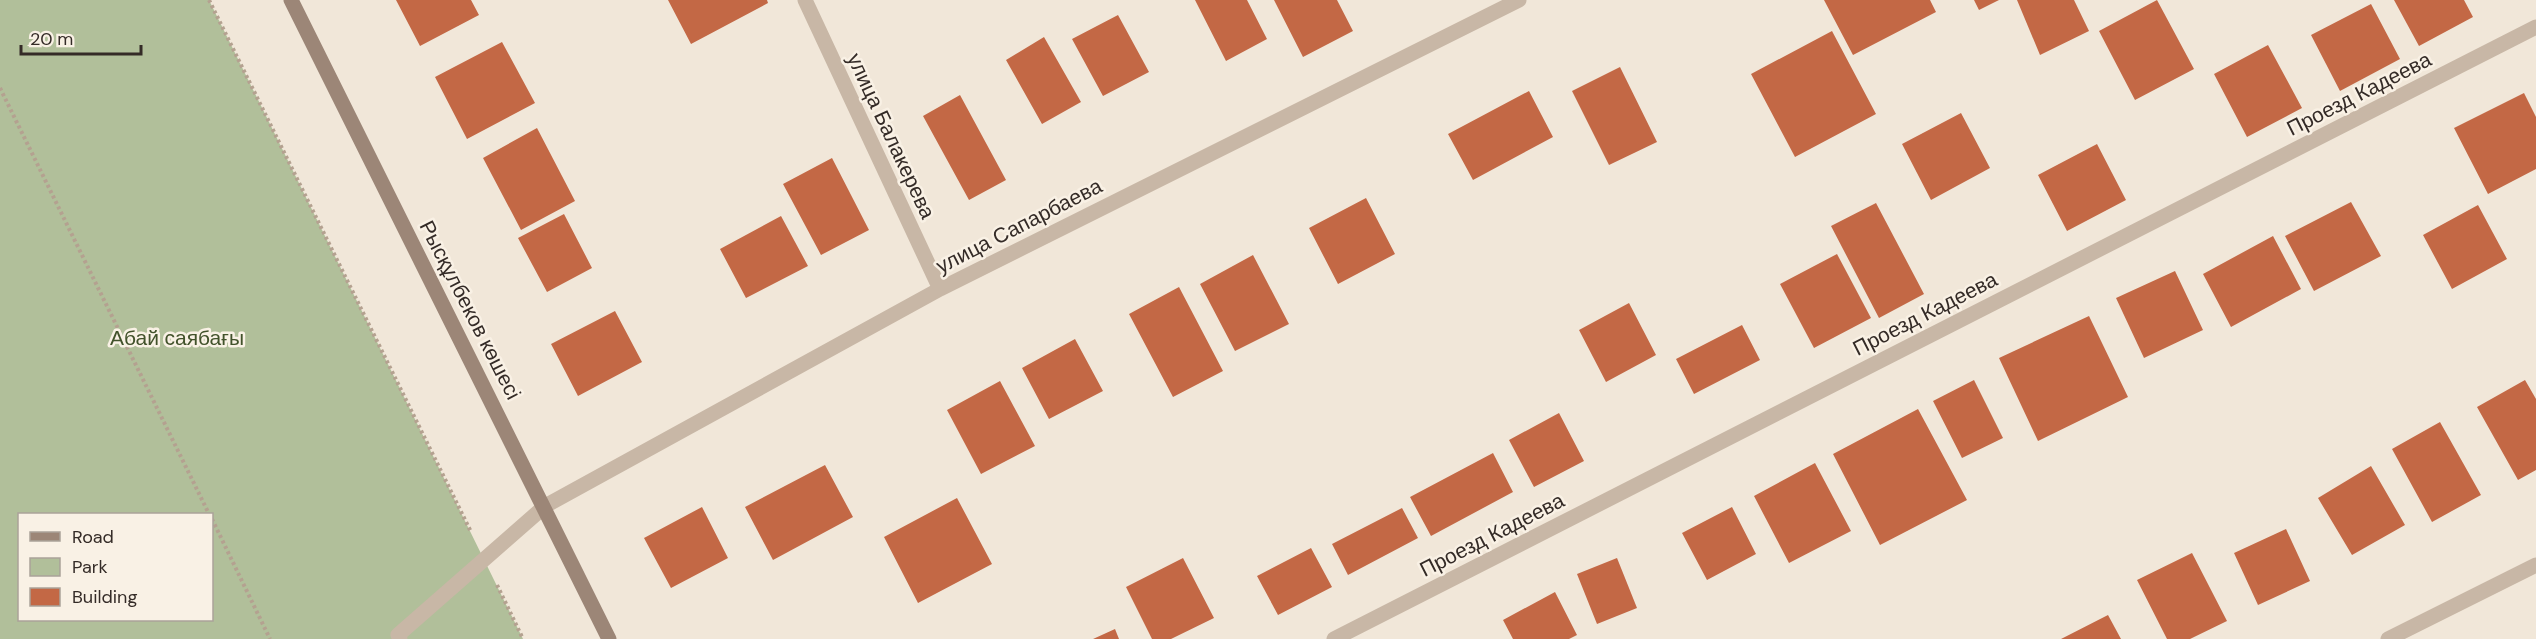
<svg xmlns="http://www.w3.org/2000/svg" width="2536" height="639" viewBox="0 0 2536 639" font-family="'DM Sans',sans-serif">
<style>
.green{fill:#b1bf9a;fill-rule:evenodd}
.building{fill:#c36845}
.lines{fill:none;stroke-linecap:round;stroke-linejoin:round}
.path{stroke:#b4a190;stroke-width:4;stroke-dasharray:3 3;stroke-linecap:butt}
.lane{stroke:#c8b7a6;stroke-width:15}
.street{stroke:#c8b7a6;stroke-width:15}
.secondary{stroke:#9c8677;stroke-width:15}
.labels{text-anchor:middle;stroke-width:5;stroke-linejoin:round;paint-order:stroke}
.street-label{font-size:21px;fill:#342b27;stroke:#f9f1e5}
.park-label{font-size:21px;fill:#42522b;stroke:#f9f1e5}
</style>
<rect width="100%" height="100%" fill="#f1e7d9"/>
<path class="green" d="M0,0H209L523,639H0ZM20,514H212V620H20Z"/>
<path class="building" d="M396,0H471L479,15L420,46Z
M668,0H767L768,3L691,44Z
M1195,0H1247L1267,39L1226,61Z
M1274,0H1337L1353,31L1303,57Z
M1824,0H1930L1936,12L1853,55Z
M1974,0H1999L1979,10Z
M2017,0H2074L2089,31L2040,55Z
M2157,0L2194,69L2135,100L2099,31Z
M2394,0H2464L2473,17L2419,46Z
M2371,4L2400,59L2340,91L2311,35Z
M1118,15L1149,72L1103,96L1072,39Z
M1832,31L1876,114L1795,157L1751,74Z
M1044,37L1081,102L1042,124L1006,60Z
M502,42L535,103L467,139L435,77Z
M2268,45L2302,108L2247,137L2214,74Z
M1620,67L1657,142L1609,165L1572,91Z
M1529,91L1553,137L1473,180L1448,134Z
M2524,93L2536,117V169L2488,194L2454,128Z
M960,95L1006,180L969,200L923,116Z
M1961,113L1990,168L1931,200L1902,144Z
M537,128L575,201L521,230L483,158Z
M2097,144L2126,200L2067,231L2038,175Z
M832,158L869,230L821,255L783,184Z
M1366,198L1395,254L1338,284L1309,228Z
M2351,202L2381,256L2314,291L2285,236Z
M1876,203L1924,294L1879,318L1831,226Z
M2478,205L2507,259L2452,289L2423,235Z
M564,214L592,268L547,292L518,238Z
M781,216L808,266L746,298L720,249Z
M2273,236L2301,289L2231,327L2203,274Z
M1837,254L1871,318L1814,348L1780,284Z
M1253,255L1289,324L1235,351L1200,284Z
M2175,271L2203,330L2144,358L2116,298Z
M1179,287L1223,371L1173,397L1129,314Z
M1629,303L1656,355L1606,382L1579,330Z
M615,311L642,362L578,396L551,344Z
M2089,316L2128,397L2038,441L1999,358Z
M1742,325L1760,360L1694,394L1676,359Z
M1075,339L1103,391L1049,419L1022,368Z
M1974,380L2003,438L1962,458L1933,401Z
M2525,380L2536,399V470L2518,480L2477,407Z
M1000,381L1035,446L981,474L947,410Z
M1918,409L1967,500L1880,545L1833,454Z
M1559,413L1584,461L1534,487L1509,440Z
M2440,422L2481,495L2432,522L2392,449Z
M1493,453L1513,492L1431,536L1410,497Z
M1815,463L1851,531L1789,563L1754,496Z
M825,465L853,517L773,560L745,507Z
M2371,466L2405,525L2352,555L2318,498Z
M957,498L992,564L918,603L884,537Z
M702,507L728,558L671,588L644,538Z
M1732,507L1756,554L1707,580L1682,533Z
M1402,508L1418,538L1348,575L1332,544Z
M2286,529L2310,581L2258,605L2234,553Z
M1311,548L1332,587L1278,615L1257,576Z
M2192,553L2227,621L2190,639H2167L2137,580Z
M1183,558L1214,618L1171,639H1152L1126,587Z
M1617,558L1637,608L1597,624L1577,574Z
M1555,592L1577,635L1569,639H1513L1503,620Z
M2108,615L2121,639H2061Z
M1115,629L1119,639H1093Z"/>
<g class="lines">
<path class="path" d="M209,0L471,532
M0,88L209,514
M212,519L270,639
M497,585L523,639"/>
<path class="lane" d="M400,639L398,635L545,506"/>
<path class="street" d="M805,0L940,289
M545,506L940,289L1519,0
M1334,639L2536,27
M2388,639L2536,565"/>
<path class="secondary" d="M291,0L609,639"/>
</g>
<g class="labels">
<g class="street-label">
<text transform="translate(2359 94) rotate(-27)" y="7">Проезд Кадеева</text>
<text transform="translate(891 136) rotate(65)" y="7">улица Балакерева</text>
<text transform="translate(1019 226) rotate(-27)" y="7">улица Сапарбаева</text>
<text transform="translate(470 310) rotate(63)" y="7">Рысқұлбеков көшесі</text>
<text transform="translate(1925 314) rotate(-27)" y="7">Проезд Кадеева</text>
<text transform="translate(1492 535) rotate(-27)" y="7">Проезд Кадеева</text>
</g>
<g class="park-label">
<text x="177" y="345">Абай саябағы</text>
</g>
</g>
<rect x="18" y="513" width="195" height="108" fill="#f9f1e5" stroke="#aaa299" stroke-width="1.5"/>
<rect x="30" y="532" width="30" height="9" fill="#9c8677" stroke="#aaa299" stroke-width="1.5"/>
<text x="72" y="543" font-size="18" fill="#342b27">Road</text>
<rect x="30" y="558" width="30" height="18" fill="#b1bf9a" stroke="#aaa299" stroke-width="1.5"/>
<text x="72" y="573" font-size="18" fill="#342b27">Park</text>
<rect x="30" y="588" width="30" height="18" fill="#c36845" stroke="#aaa299" stroke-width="1.5"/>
<text x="72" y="603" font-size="18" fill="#342b27">Building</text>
<path d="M21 45v9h120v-9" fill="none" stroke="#342b27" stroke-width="3"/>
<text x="30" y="45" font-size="18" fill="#342b27" stroke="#f9f1e5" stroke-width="4.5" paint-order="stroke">20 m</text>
</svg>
